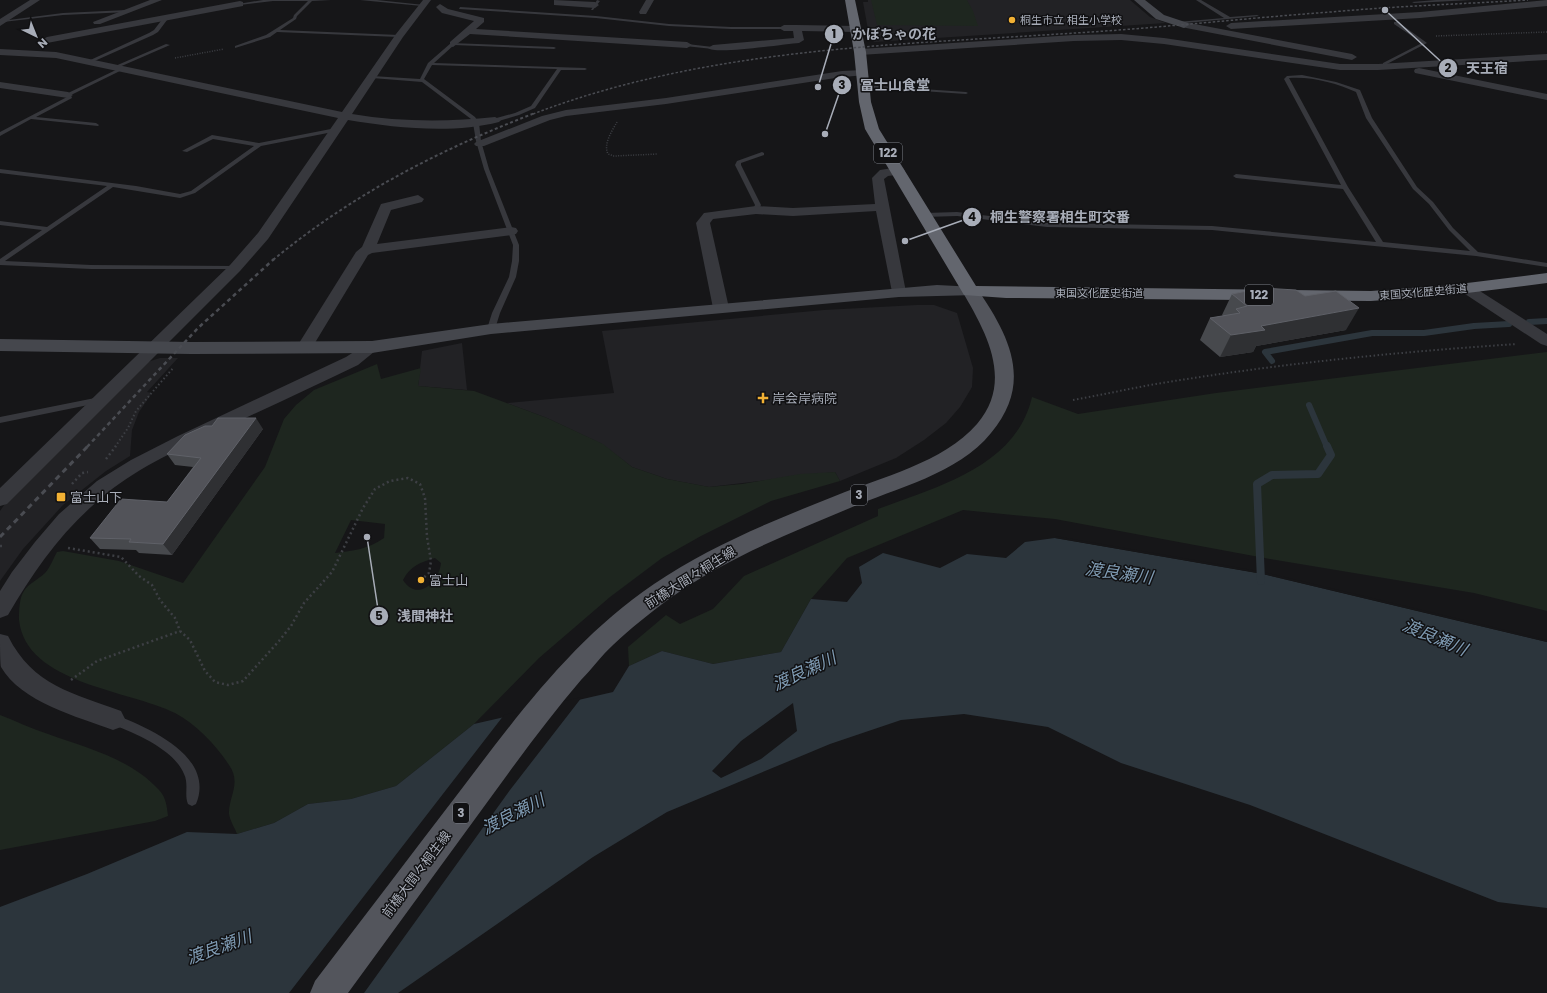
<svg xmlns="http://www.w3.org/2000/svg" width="1547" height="993" viewBox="0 0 1547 993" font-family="Poppins,'Noto Sans JP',sans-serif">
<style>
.built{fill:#222225}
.green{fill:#1e261f;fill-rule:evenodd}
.water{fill:#2c353c;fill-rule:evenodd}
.pier{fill:#161618}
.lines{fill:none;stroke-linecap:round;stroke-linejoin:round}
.stream-far1{stroke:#2c353c;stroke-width:6}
.stream{stroke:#2c353c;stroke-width:8}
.path-far2{stroke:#3d3f44;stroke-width:1.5;stroke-dasharray:1 1.5;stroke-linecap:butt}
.path-far1{stroke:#3d3f44;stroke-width:2;stroke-dasharray:1.5 2.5;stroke-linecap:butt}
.path{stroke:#3d3f44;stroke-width:2.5;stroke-dasharray:2 3;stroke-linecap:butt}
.lane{fill:#37383d;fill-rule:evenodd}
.street{fill:#37383d;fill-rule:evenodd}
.secondary{fill:#45474d;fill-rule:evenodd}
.primary{fill:#53555c;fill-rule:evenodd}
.highway{fill:#63666e;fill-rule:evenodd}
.rail-far3{stroke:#4a4c52;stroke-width:1.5;stroke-dasharray:2.5 2;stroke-linecap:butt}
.rail-far2{stroke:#4a4c52;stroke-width:2;stroke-dasharray:3 2.5;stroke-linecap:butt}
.rail-far1{stroke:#4a4c52;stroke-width:2.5;stroke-dasharray:4 3.5;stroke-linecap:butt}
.rail{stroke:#4a4c52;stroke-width:3;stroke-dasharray:5.5 4.5;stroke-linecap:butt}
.wall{fill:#47494d}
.shaded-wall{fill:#2f3033}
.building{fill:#525359;stroke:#5f6168}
.poi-dot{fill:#f2b134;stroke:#111113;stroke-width:1.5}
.labels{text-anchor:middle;stroke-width:3;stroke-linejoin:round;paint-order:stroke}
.far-poi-label{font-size:11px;fill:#a8adb8;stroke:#111113;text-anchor:start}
.far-street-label{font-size:11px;fill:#a8adb8;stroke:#111113}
.shield{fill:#111113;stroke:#7b7e86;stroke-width:1}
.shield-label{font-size:12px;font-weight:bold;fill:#a8adb8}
.poi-label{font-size:13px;fill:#a8adb8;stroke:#111113;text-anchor:start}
.street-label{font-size:13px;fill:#a8adb8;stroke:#111113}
.near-water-label{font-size:17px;font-style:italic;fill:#7f9bb3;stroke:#111113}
.leader{fill:none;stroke:#a8adb8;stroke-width:1.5}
.callout-dot{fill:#a8adb8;stroke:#111113;stroke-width:1.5}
.mark-label{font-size:12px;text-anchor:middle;font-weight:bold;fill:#111}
.callout-label{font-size:14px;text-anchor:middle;font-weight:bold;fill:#a8adb8;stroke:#111113;stroke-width:3;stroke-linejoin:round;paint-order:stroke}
</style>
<rect width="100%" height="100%" fill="#161618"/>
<path class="built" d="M868,0H1130L1150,17L1166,23L874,42L869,35L863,2H868Z
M917,305H934L957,313L973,368L972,387L960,407L946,423L924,440L896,458L840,481L835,472L709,487L667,479L632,467L602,444L547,418L507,403L614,393L602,331L824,310Z
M462,343L467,390L418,386L422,351Z
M160,358H178L147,392L152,393L139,412L132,430L130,456L106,471L63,505L23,549L0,581V511L7,501L141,364Z"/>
<path class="green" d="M871,0H967L973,11L978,26L877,25Z
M1547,352V611L1474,593L1270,559L1055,519L963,510L847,558L811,599L781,652L713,664L662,651L629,666L628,647L666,615L680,624L713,609L744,576L878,516V509C936,487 1016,467 1032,397L1078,414L1216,393Z
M377,364L381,379L421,368L418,386L474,391L547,418L603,444L632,467L667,479L709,487L742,484L800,474L835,472L840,481L771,501L701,536L662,558L610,597L539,658L474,724L396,786L351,799L308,804L274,823L237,834C235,828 230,821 229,814C228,798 242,783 229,765C216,745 196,724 175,713C129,690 26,684 19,620C19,612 19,598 24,591C28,584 39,579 45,573C50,568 53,559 57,552L63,551L119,561L183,583L265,467L284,419L296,405L314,390ZM351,520L385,524L384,538C368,549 353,551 335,553ZM435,558L441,563C439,583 417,602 403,580C410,566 421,562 435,558Z
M0,715C16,721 32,729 48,734C87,748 131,759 159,790C166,797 167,807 168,816L155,821L0,850Z"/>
<path class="water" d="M1055,538L1263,574L1547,642V908L1498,902L1250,805L1121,763L1048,727L964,714L901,720L830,744L667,812L593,857L398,993H0V907L87,874L187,832L237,834L274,823L308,804L351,799L396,786L474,724L613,692L629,666L662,651L713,664L781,652L811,599L847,602L862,583L859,567L883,553L940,568L967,554L1006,558L1025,542ZM793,703L797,731L761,759L721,778L712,771L741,741Z"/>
<path class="pier" d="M1055,536L1264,572L1547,640V642L1263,574L1055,538Z
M582,697L510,790L364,993H289L504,715Z"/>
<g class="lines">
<path class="stream-far1" d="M1529,322L1547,321
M1272,361L1265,352L1372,333H1424L1474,326L1509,324
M1309,405L1327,447"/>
<path class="stream" d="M1261,581L1257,484L1272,475L1318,474L1331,455L1327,446"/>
<path class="path-far2" d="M1436,36L1547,32
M175,58L224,49
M617,122C612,131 603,144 608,154L614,156L658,154"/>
<path class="path-far1" d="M1073,400C1101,395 1128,389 1156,384C1276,364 1396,352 1517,344
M115,447L128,428L136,411L174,367"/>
<path class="path" d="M106,459L116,446
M72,484L82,473L88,472
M0,546H3
M68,548L121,557L139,576L152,585L160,600L175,618L180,631L190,640L205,671L215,682L228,685L243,681L279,641L291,626L304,603L332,572L363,508L375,489L390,481L408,478L420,484L425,498L427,537L431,561L429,573L421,580
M71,680L97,661L180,631"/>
<path class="lane" d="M263,0H331L312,1L297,16L296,19L280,30L399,35L401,36L399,37L277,32L270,37L235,48V46L266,35L293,18L294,15L308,1H273L240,5L238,4Z
M360,0H377L424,5L422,6Z
M597,0L600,1L593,10H591Z
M1196,0H1201L1230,17L1257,15L1259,16L1175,24L1177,22L1224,18Z
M1436,0H1471L1414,3L1412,2Z
M460,7L596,16L669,24L731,27H784L786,28L784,29H731L669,26L596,18L459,9Z
M127,10L128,12L63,15L3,22L1,21L63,13Z
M164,17H166L167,20L158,32L153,35L90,63L86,62L149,33L154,30Z
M1394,22H1398L1427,43L1385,65L1383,64V63L1422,43L1394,24Z
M451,43L554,47L556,48L554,49L454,45L434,63L585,68L587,69L585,70H561L535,108L519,115L495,122L493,121V119L515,113L531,106L557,69L432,65L424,79L475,117L479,123L481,141L489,169L519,245V261L516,277L500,313L495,329L491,331L487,329L492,313L509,277L512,261L513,245L484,169L476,141L473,123L471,119L422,82L372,78L370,77L372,76L420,79L428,63Z
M166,44L170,45L117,68L113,67Z
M687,44L713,47L715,48L713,49L685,46Z
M120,68L124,69L71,95L72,98L36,117L96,123L99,125L98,126L31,119L0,136V132L67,97L66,94Z
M1302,75L1336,82L1360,90L1372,118L1417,187L1433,202L1453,228L1478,252L1547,263V267L1476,256L1212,230L1047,227L957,216L925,217L922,215L925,213L957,212L1047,223L1212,226L1376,242L1343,189L1236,178L1233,176L1236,174L1341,185L1284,79L1287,76ZM1289,78C1310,76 1337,83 1356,92L1366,118L1413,189L1429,204L1449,230L1470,251L1383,242L1348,187Z
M864,85L966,92L968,93L966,94L862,87V85Z
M336,128L338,129V131L261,146L195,193L180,198L113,187L5,261L91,265L235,266L237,267V269H91L0,265V259L42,230L0,225V221L47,227L107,186L0,173V169L136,186L180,194L191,191L254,146L213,139L187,152L182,151L212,135L259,143Z
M762,152L764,153V155L741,163V165L761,205L758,211L756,212L753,210L755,205L735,165L737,161Z
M100,397L103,398L104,400L103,402L0,423V417Z
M113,714C147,727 216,756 196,804L192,806L188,804C184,795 189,784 184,774C173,748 134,733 109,723L107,719L109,715Z"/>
<path class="street" d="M30,0H40L0,26V19Z
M150,0H162L100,24H94L93,22Z
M423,0H431L403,37L352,114C400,122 447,122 495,117L501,120L499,122C453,134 395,128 348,120L268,239L240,271L7,504L0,506V488L230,265L258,233L338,118L56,58L0,55V49L56,52L342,112L396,34Z
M554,0L595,2L599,5L595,8L554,5Z
M646,0H654L646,14H640L639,12Z
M1547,0V6L1420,18L1231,29L1226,26L1231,23L1420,12Z
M240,1L243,2V6L47,43L42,40L47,37Z
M440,4L448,9L484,18V22L476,29L687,42L692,45L687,48L470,34L453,47L450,46V42L474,21L442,13L436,7Z
M1184,22L1352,54L1357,57L1352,60L1181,27V23Z
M797,25L855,26L860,29L855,32L802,31L804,40L799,43C785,44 715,55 708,48L713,45L794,38L793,31H784L779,28L784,25Z
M1121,34L1164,38L1340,64H1378L1547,54V60L1378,70H1340L1164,44L1121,40L1074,41L860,55L855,52L860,49L1074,35Z
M1419,68L1547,94V100L1415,73L1414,71L1415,69Z
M863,70L868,73L867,75L842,77L666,104L566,116L550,120L484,146H476L474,144L476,142L542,116L566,110L666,98L842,71Z
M0,82L68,92L73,95L68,98L0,88Z
M899,167L903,168L905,171L903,174L888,176L884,179L906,292L904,295H894L892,292L876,211L793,216L756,214L713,219L710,223L729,308L726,311H716L713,308L696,223L704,213L756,206L793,208L875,204L872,178L880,170Z
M418,195L424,199L422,202L391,210L377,244L511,227L516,228L518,231L516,234L511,235L372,253L368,255L310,351L304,353L298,351L296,348L356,252L362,247L381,204Z
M1467,285L1472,286L1547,334V346L1541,344L1462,292L1460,289L1462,286Z
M372,342L378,344L380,347L358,365C310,388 263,410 215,432C175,451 133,470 100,499C61,532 33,572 8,615L0,618V591L12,572L35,542L59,514L97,481L131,460L178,436L346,357L366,344Z
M0,634L8,636C33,686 73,693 121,711L125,719L121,727L113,730C78,717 21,702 1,667C0,662 0,641 0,634Z"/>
<path class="secondary" d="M1134,0H1145L1164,15L1188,23L1189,25L1184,28L1156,19Z
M937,285L976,287L978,291L976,295L899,297L491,334L372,353L191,354L0,351V339L191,342L372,341L491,324Z"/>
<path class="primary" d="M970,286L976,287C1009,335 1034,382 991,433C958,474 896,488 850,508C788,534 724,559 669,599C650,613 630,629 613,645C601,656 592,669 581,680C546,721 515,764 483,808C438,870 393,931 348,993H310L315,981C363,918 411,855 460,791C517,716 574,638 654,584C710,546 772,521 835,496C881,477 943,463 977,424C1014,381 986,332 962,291L964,287Z"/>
<path class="highway" d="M845,0H855L866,52L871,102L879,129L976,286L1371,291L1451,285L1547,273V283L1451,295L1371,301L1006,298L964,295L865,129L859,102L854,52Z"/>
<path class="rail-far3" d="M533,114C705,48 893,45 1075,33C1160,28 1246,18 1331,12C1397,6 1462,4 1528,0"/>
<path class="rail-far2" d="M273,260C353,194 439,150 535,113"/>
<path class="rail-far1" d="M87,447L198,328L274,259"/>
<path class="rail" d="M0,537L88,446"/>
</g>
<path class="wall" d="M1232,294L1346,330L1256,346L1253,352L1220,357L1200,340L1210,318L1223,316L1222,315Z
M212,426L263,429L172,555L139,553L136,550L100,549L90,538L167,502L193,467L175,465L167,454Z"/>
<path class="shaded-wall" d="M1359,308L1346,330L1256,346L1253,352L1220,357L1231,335L1261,326Z
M256,418L263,429L172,555L163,544Z"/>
<path class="building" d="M1262,288L1296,290L1305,296L1336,291L1359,308L1261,326L1265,330L1231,335L1210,318L1240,313L1236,309L1247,306L1232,294Z
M218,418H256L163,544L129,542L131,539L90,538L121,499L167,502L201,458L167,454L185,435L205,426H212Z"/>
<g class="poi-dot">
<circle cx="1012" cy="20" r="4"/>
<path d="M761 392h4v4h4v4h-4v4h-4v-4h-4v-4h4z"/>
<rect x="56" y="492" width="10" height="10" rx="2"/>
<circle cx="421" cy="580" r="4"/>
</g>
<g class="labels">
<g class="far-poi-label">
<text x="1020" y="24">桐生市立 相生小学校</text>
</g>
<g class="far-street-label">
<text transform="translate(1423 292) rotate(-5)" y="4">東国文化歴史街道</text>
<text x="1099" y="297">東国文化歴史街道</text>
</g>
<g class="shield">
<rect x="874" y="143" width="28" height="20" rx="3"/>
<rect x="1245" y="285" width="28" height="20" rx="3"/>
<rect x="851" y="485" width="16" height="20" rx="3"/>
<rect x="453" y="803" width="16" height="20" rx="3"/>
</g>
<g class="shield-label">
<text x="888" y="157">122</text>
<text x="1259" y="299">122</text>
<text x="859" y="499">3</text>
<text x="461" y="817">3</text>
</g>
<g class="poi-label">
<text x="772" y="403">岸会岸病院</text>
<text x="70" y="502">富士山下</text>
<text x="429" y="585">富士山</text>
</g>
<g class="street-label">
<text transform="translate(690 577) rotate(-32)" y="5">前橋大間々桐生線</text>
<text transform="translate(416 874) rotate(-53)" y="5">前橋大間々桐生線</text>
</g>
<g class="near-water-label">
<text transform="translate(1119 573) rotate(8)" y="6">渡良瀬川</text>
<text transform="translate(1435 637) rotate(23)" y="6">渡良瀬川</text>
<text transform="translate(804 671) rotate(-25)" y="6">渡良瀬川</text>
<text transform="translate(513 814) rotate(-27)" y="6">渡良瀬川</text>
<text transform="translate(219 947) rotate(-20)" y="6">渡良瀬川</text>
</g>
</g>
<path class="leader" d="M818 87L834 34M1385 10L1448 68M825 134L842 85M905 241L972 217M367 537L379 616"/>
<g class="callout-dot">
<circle cx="818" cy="87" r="4"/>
<circle cx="1385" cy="10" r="4"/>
<circle cx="825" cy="134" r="4"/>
<circle cx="905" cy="241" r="4"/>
<circle cx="367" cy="537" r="4"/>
<circle cx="834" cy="34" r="10"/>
<circle cx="1448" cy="68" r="10"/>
<circle cx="842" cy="85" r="10"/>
<circle cx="972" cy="217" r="10"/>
<circle cx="379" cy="616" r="10"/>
</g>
<g class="mark-label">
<text x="834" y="38">1</text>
<text x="1448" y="72">2</text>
<text x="842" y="89">3</text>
<text x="972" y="221">4</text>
<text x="379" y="620">5</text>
</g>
<g class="callout-label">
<text x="894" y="39">かぼちゃの花</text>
<text x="1487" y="73">天王宿</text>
<text x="895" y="90">冨士山食堂</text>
<text x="1060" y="222">桐生警察署相生町交番</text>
<text x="425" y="621">浅間神社</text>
</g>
<g transform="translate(36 36) rotate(137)" stroke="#111113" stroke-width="3" paint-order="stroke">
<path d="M0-3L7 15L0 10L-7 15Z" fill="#a8adb8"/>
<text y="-6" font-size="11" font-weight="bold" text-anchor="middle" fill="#a8adb8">N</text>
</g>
</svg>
